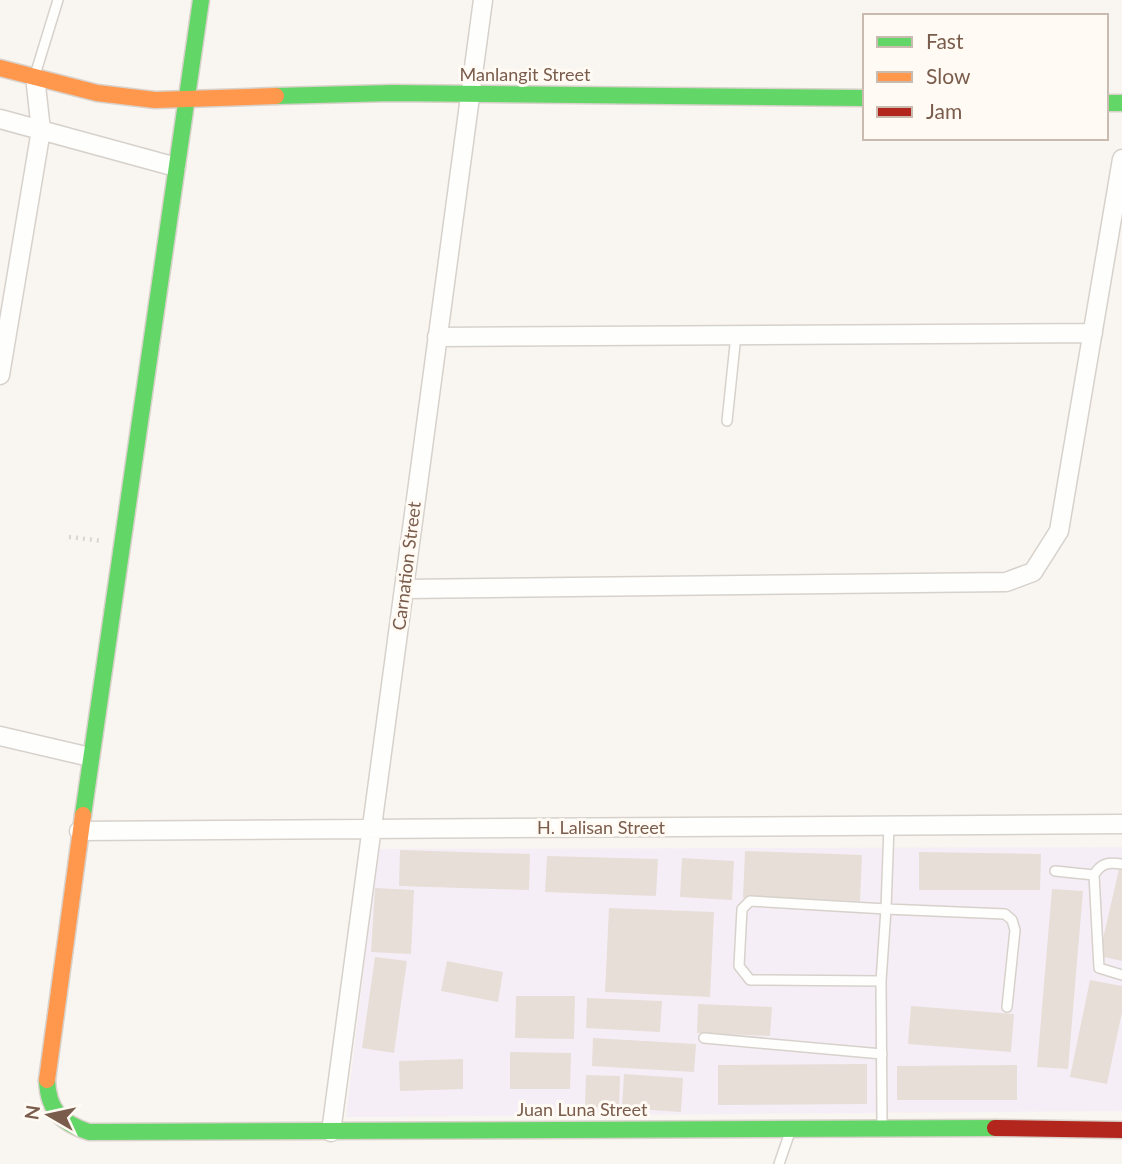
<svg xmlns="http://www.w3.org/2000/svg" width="1122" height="1164" viewBox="0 0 1122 1164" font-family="Lato,sans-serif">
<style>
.education{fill:#f6eef6}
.building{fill:#e6ded7}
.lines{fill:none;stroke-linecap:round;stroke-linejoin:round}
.lane-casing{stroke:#d7d1cb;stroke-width:12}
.street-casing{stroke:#d7d1cb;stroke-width:21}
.fast-casing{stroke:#d9d2cb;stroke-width:19}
.slow-casing{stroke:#d9d2cb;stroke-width:19}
.jam-casing{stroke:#d9d2cb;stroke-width:19}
.path{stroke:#dcd5d0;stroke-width:4.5;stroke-dasharray:2 5;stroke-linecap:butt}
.lane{stroke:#fefefd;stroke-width:9}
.street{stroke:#fefefd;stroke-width:18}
.fast{stroke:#63d668;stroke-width:16}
.slow{stroke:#ff974d;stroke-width:16}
.jam{stroke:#b3261e;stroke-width:16}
.labels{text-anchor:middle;stroke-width:6;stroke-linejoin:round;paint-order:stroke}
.street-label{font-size:18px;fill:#7a5c4d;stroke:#fffaf3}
</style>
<rect width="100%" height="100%" fill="#f9f5f0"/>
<path class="education" d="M1122,847V1111L346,1117L378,849Z"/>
<path class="building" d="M400,850L530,854L529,890L399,886Z
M745,851L862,855L860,901L743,898Z
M919,852L1041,854L1040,890H919Z
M547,856L658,859L656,896L545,892Z
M682,858L734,861L732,900L680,897Z
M1120,865L1122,866V961L1099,956Z
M375,888L414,890L411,954L371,952Z
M1052,889L1083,891L1068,1069L1037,1067Z
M609,908L714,912L710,997L605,992Z
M375,957L407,961L394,1053L362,1048Z
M447,961L503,972L498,1002L441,991Z
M1090,980L1122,986V1012L1107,1084L1070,1077Z
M516,996H575L574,1039L515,1038Z
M587,998L662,1001L660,1032L586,1028Z
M698,1004L772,1007L770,1036L697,1033Z
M911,1006L1014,1014L1011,1052L908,1044Z
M593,1038L696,1044L694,1072L592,1066Z
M510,1052L571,1053L570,1089H510Z
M463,1059V1089L400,1091L399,1061Z
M867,1064V1104L718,1105V1065Z
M1017,1065V1100H897V1066Z
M624,1074L683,1078L681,1112L622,1108Z
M586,1075L620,1076L619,1108L585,1107Z"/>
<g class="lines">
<defs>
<path id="lane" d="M35,75L58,0
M727,421L736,335
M889,826L886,909L1005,914L1012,920L1015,930L1007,1007
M1122,864C1108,862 1101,863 1094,875L1099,968L1122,975
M1055,871L1094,875
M881,981L750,980L739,966L742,909L750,901L886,909L881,981L882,1124
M704,1038L882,1054
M779,1164L791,1129"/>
<path id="street" d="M0,119L176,167
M437,337L1093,333
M0,375L41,130L35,77
M404,589L1006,582L1033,572L1059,531L1122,159
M0,736L90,757
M79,831L1122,824
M331,1132L483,0"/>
<path id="fast" d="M276,96L392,93L865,98
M1106,103H1122
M83,815L201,0
M47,1080C48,1110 61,1123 89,1132L995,1128"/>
<path id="slow" d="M0,68L97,93L155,100L276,96
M47,1080L83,815"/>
<path id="jam" d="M995,1128L1122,1130"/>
</defs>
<use href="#lane" class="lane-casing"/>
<use href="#street" class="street-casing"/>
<use href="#fast" class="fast-casing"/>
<use href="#slow" class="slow-casing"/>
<use href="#jam" class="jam-casing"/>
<path class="path" d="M69,537L103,541"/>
<use href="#lane" class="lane"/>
<use href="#street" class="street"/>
<use href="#fast" class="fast"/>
<use href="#slow" class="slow"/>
<use href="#jam" class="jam"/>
</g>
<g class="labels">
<g class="street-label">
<text x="525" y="81">Manlangit Street</text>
<text transform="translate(407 566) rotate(-83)" y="6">Carnation Street</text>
<text x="601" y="834">H. Lalisan Street</text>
<text x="582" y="1116">Juan Luna Street</text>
</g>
</g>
<rect x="863" y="14" width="245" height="126" fill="#fffaf3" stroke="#cabbb1" stroke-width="2"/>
<rect x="877" y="37" width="35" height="10" fill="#63d668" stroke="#cabbb1" stroke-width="2"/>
<text x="926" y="49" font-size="21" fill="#7a5c4d">Fast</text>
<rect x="877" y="72" width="35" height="10" fill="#ff974d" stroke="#cabbb1" stroke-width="2"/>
<text x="926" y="84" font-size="21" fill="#7a5c4d">Slow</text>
<rect x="877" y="107" width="35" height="10" fill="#b3261e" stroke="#cabbb1" stroke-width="2"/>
<text x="926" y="119" font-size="21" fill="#7a5c4d">Jam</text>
<g transform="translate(49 1115) rotate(279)" stroke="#fffaf3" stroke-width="5" paint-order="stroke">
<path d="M0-5L12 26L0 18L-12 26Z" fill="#7a5c4d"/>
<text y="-10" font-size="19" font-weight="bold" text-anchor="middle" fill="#7a5c4d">N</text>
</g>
</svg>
